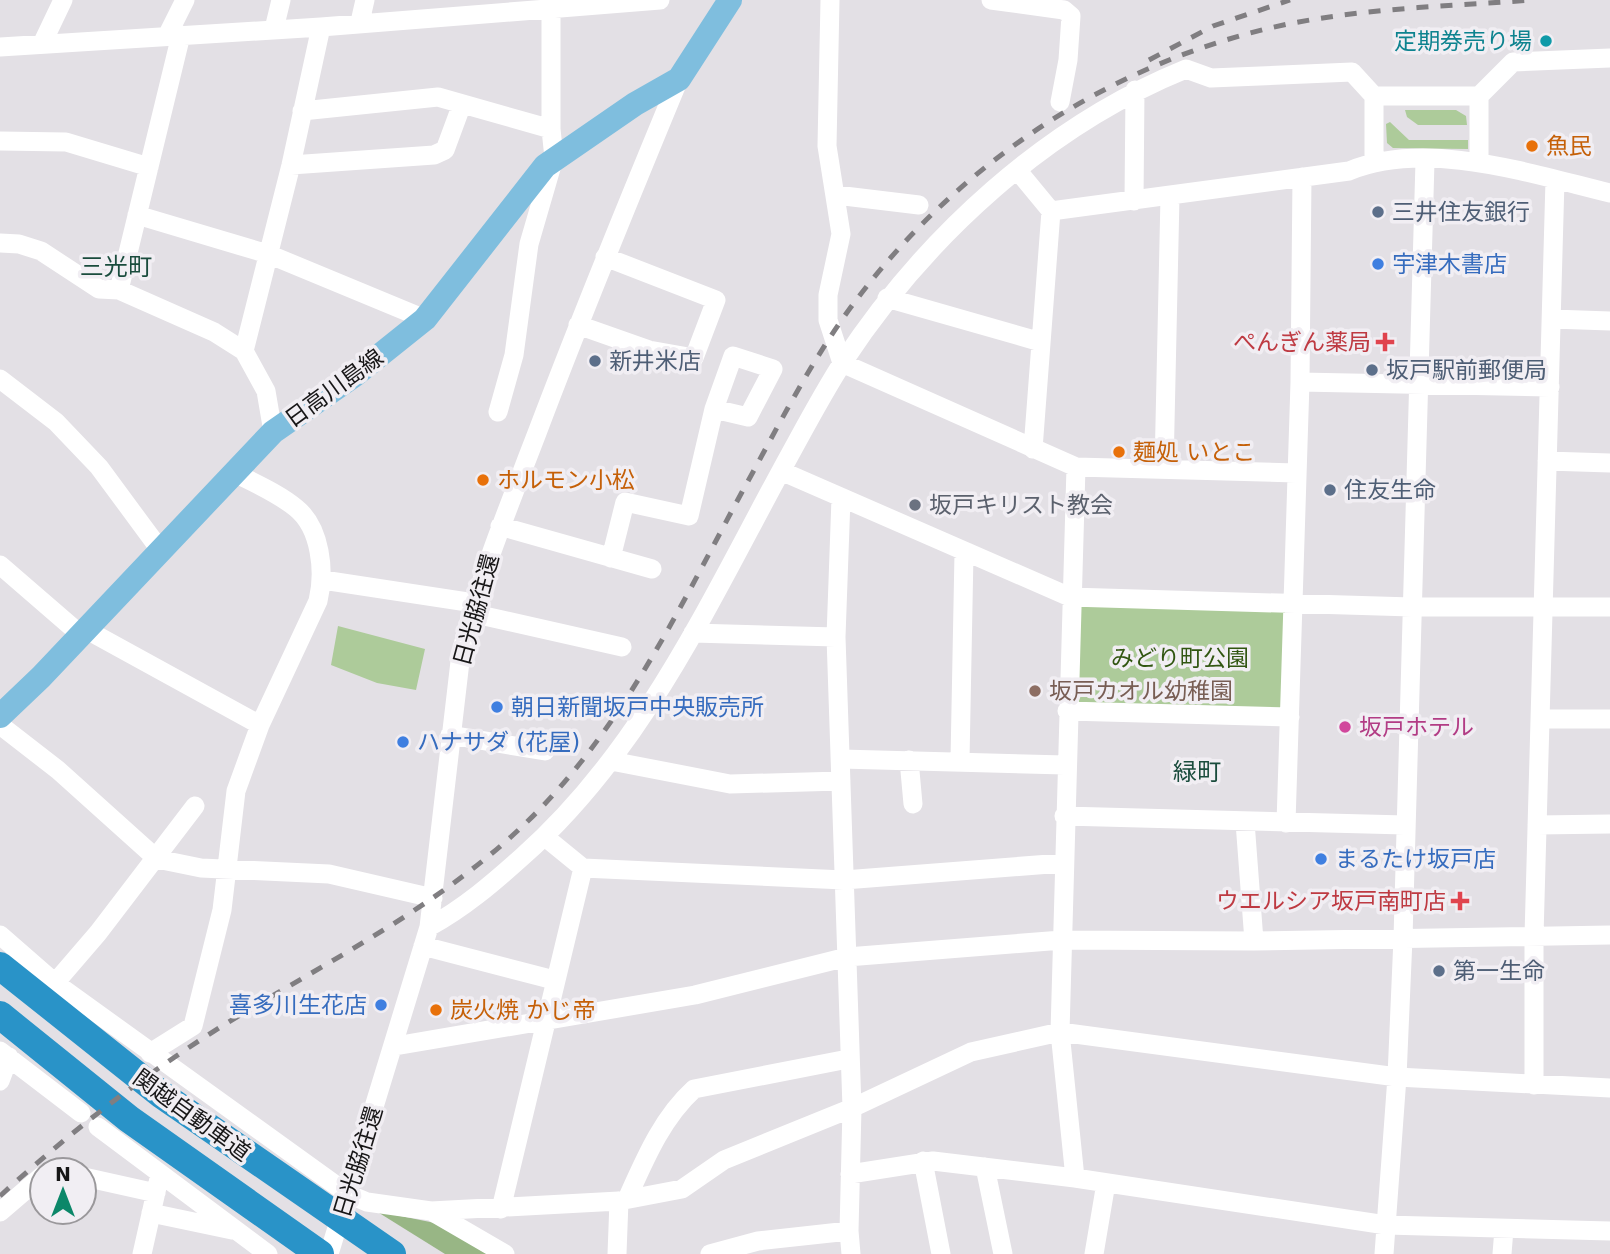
<svg xmlns="http://www.w3.org/2000/svg" width="1610" height="1254" viewBox="0 0 1610 1254" font-family="'DejaVu Sans','Noto Sans JP',sans-serif">
<style>
.green{fill:#adcb9a}
.forest{fill:#98b685}
.lines{fill:none;stroke-linecap:round;stroke-linejoin:round}
.minor{stroke:#fff;stroke-width:19}
.major{stroke:#7fbede;stroke-width:24}
.highway{stroke:#2993c8;stroke-width:28}
.rail{stroke:#807e81;stroke-width:5;stroke-dasharray:12 12;stroke-linecap:butt}
.culture-dot{fill:#0f9aa8;stroke:#f1eef3;stroke-width:2.5}
.food-dot{fill:#e8710a;stroke:#f1eef3;stroke-width:2.5}
.service-dot{fill:#5c6f8a;stroke:#f1eef3;stroke-width:2.5}
.shop-dot{fill:#3f7fe0;stroke:#f1eef3;stroke-width:2.5}
.health-dot{fill:#e0444e;stroke:#f1eef3;stroke-width:2.5}
.worship-dot{fill:#6b7280;stroke:#f1eef3;stroke-width:2.5}
.education-dot{fill:#8d6e63;stroke:#f1eef3;stroke-width:2.5}
.hotel-dot{fill:#d1479c;stroke:#f1eef3;stroke-width:2.5}
.labels{text-anchor:middle;stroke-width:7;stroke-linejoin:round;paint-order:stroke}
.culture-label{font-size:23px;fill:#0d838f;stroke:#f1eef3;text-anchor:end}
.food-label{font-size:23px;fill:#c56008;stroke:#f1eef3;text-anchor:start}
.service-label{font-size:23px;fill:#4e5e75;stroke:#f1eef3;text-anchor:start}
.shop-label{font-size:23px;fill:#366cbe;stroke:#f1eef3;text-anchor:start}
.health-label{font-size:23px;fill:#be3a42;stroke:#f1eef3;text-anchor:end}
.street-label{font-size:23px;fill:#171617;stroke:#f1eef3}
.worship-label{font-size:23px;fill:#5b616d;stroke:#f1eef3;text-anchor:start}
.park-label{font-size:23px;fill:#315611;stroke:#f1eef3}
.education-label{font-size:23px;fill:#785e54;stroke:#f1eef3;text-anchor:start}
.hotel-label{font-size:23px;fill:#b23c85;stroke:#f1eef3;text-anchor:start}
.neighbourhood-label{font-size:24px;fill:#1a4c3d;stroke:#f1eef3}
</style>
<rect width="100%" height="100%" fill="#e3e0e5"/>
<path class="green" d="M1405,110H1456L1466,116L1467,125H1418L1407,117Z
M1390,122L1409,140H1468V149L1393,148L1387,143L1386,124Z
M1078,606L1285,611L1283,711L1075,706Z
M338,626L425,649L416,690L377,683L331,665Z"/>
<path class="forest" d="M376,1211L435,1223L487,1254H445Z"/>
<g class="lines">
<path class="minor" d="M830,0L827,146L841,234L828,295V320L842,363L1076,467L1296,473
M991,0L1064,10L1071,16L1068,60L1060,102
M360,22L365,0
M274,29L281,0
M167,36L185,0
M42,44L63,0
M0,47L321,27L660,0
M302,111L438,97L551,129
M0,141L66,142L149,167
M1374,161V96H1479
M1479,161V96L1513,62L1610,58
M291,165L434,155L445,150L462,104
M1018,171L1051,211L1349,171C1427,139 1531,174 1610,193
M836,195L919,205
M1134,201L1135,90
M137,215L268,254L425,319
M0,243L19,244L41,251L99,289L119,290L214,332L244,351L266,391L273,432
M119,290L181,35
M887,298L1041,342
M1552,319L1610,321
M578,325L649,350L694,358L716,300L605,257
M244,351L291,165L321,27
M0,379L56,422L99,467L161,551
M1300,382L1550,387
M498,412L514,355L529,244L554,158L551,129V0
M1033,449L1051,211
M1547,461L1610,463
M1164,469L1170,196
M781,471L1070,597L1412,607H1610
M233,472C254,483 278,493 296,508C321,528 325,572 318,601L260,725
M841,498L836,637L852,1108L849,1231L851,1254
M500,526L652,569
M611,558L625,502L689,516L714,409L733,356L773,369L748,417L714,409
M0,565L81,635
M323,580L474,603
M471,613L622,647
M87,630L260,725L236,791L222,910L193,1026L150,1053
M693,633L836,637
M1067,711L1290,717
M1541,719H1610
M0,725L58,770L157,859L201,868L329,874L433,898
M450,735L545,751
M841,759L1065,765
M909,760L913,804
M960,760L964,553
M611,761L730,784L841,781
M1064,816L1405,825
M1245,822L1254,941
M1286,823L1300,382L1302,177
M1537,825L1610,824
M545,837L583,868L844,880L1063,863
M429,927C464,908 493,883 522,857C641,752 708,605 782,469C802,433 821,396 843,362C926,236 1046,126 1186,69L1211,78L1352,72L1374,96
M0,935L55,983L348,1194L367,1202L431,1211L505,1254
M423,946L554,980
M55,983L98,933L195,806
M395,1046L695,995L847,957L1062,940L1254,941L1610,935
M0,1051L81,1113
M0,1081L9,1057
M1534,1085V936L1555,180
M98,1127L268,1254
M923,1161L941,1254
M985,1167L1003,1254
M850,1174L933,1161L1075,1178L1386,1225L1610,1231
M84,1177L156,1193
M1075,1178L1060,1032L1076,467
M627,1199C645,1159 662,1118 694,1089L848,1059
M501,1209L583,868
M431,1211L619,1201L682,1189L724,1160L852,1108L971,1052L1060,1032L1397,1077L1610,1088
M0,1212L42,1176
M151,1213L232,1230
M142,1254L160,1174
M329,1254L429,927L461,653C479,578 509,506 537,433C582,314 630,197 679,79
M617,1254L619,1201
M710,1254L758,1241L849,1231
M1094,1254L1106,1183
M1384,1254L1397,1077L1403,938L1425,161
M1502,1254L1504,1229"/>
<path class="major" d="M0,716L41,677L273,432L355,375L425,319L545,166L635,104L679,79L730,0"/>
<path class="highway" d="M0,966L162,1095L392,1254
M0,1015L129,1119L320,1254"/>
<path class="rail" d="M1149,60L1213,26L1290,0
M0,1196C68,1134 141,1077 219,1028C330,959 447,904 539,810C628,718 682,603 742,492C778,427 812,358 857,299C963,159 1116,60 1288,24C1368,8 1451,6 1532,0"/>
</g>
<circle class="culture-dot" cx="1546" cy="41" r="7"/>
<g class="food-dot">
<circle cx="1532" cy="146" r="7"/>
<circle cx="1119" cy="452" r="7"/>
<circle cx="483" cy="480" r="7"/>
<circle cx="436" cy="1010" r="7"/>
</g>
<g class="service-dot">
<circle cx="1378" cy="212" r="7"/>
<circle cx="595" cy="361" r="7"/>
<circle cx="1372" cy="370" r="7"/>
<circle cx="1330" cy="490" r="7"/>
<circle cx="1439" cy="971" r="7"/>
</g>
<g class="shop-dot">
<circle cx="1378" cy="264" r="7"/>
<circle cx="497" cy="707" r="7"/>
<circle cx="403" cy="742" r="7"/>
<circle cx="1321" cy="859" r="7"/>
<circle cx="381" cy="1005" r="7"/>
</g>
<g class="health-dot">
<path d="M1381.5 331.5h7v7h7v7h-7v7h-7v-7h-7v-7h7z"/>
<path d="M1456.5 890.5h7v7h7v7h-7v7h-7v-7h-7v-7h7z"/>
</g>
<circle class="worship-dot" cx="915" cy="505" r="7"/>
<circle class="education-dot" cx="1035" cy="691" r="7"/>
<circle class="hotel-dot" cx="1345" cy="727" r="7"/>
<g class="labels">
<g class="culture-label">
<text x="1532" y="49">定期券売り場</text>
</g>
<g class="food-label">
<text x="1546" y="154">魚民</text>
<text x="1133" y="460">麺処 いとこ</text>
<text x="497" y="488">ホルモン小松</text>
<text x="450" y="1018">炭火焼 かじ帝</text>
</g>
<g class="service-label">
<text x="1392" y="220">三井住友銀行</text>
<text x="609" y="369">新井米店</text>
<text x="1386" y="378">坂戸駅前郵便局</text>
<text x="1344" y="498">住友生命</text>
<text x="1453" y="979">第一生命</text>
</g>
<g class="shop-label">
<text x="1392" y="272">宇津木書店</text>
<text x="511" y="715">朝日新聞坂戸中央販売所</text>
<text x="417" y="750">ハナサダ (花屋)</text>
<text x="1335" y="867">まるたけ坂戸店</text>
<text x="367" y="1013" text-anchor="end">喜多川生花店</text>
</g>
<g class="health-label">
<text x="1371" y="350">ぺんぎん薬局</text>
<text x="1446" y="909">ウエルシア坂戸南町店</text>
</g>
<g class="street-label">
<text transform="translate(334 388) rotate(-36)" y="8">日高川島線</text>
<text transform="translate(476 610) rotate(-75)" y="8">日光脇往還</text>
<text transform="translate(192 1115) rotate(36)" y="8">関越自動車道</text>
<text transform="translate(358 1162) rotate(-73)" y="8">日光脇往還</text>
</g>
<g class="worship-label">
<text x="929" y="513">坂戸キリスト教会</text>
</g>
<g class="park-label">
<text x="1180" y="666">みどり町公園</text>
</g>
<g class="education-label">
<text x="1049" y="699">坂戸カオル幼稚園</text>
</g>
<g class="hotel-label">
<text x="1359" y="735">坂戸ホテル</text>
</g>
<g class="neighbourhood-label">
<text x="116" y="275">三光町</text>
<text x="1197" y="780">緑町</text>
</g>
</g>
<g transform="translate(63 1191)"><circle r="33" fill="#f1eef3" stroke="#9a989b" stroke-width="2"/>
<path d="M0-5L12 26L0 18L-12 26Z" fill="#0c8769"/>
<text y="-10" font-size="19" font-weight="bold" text-anchor="middle" fill="#171617">N</text>
</g>
</svg>
